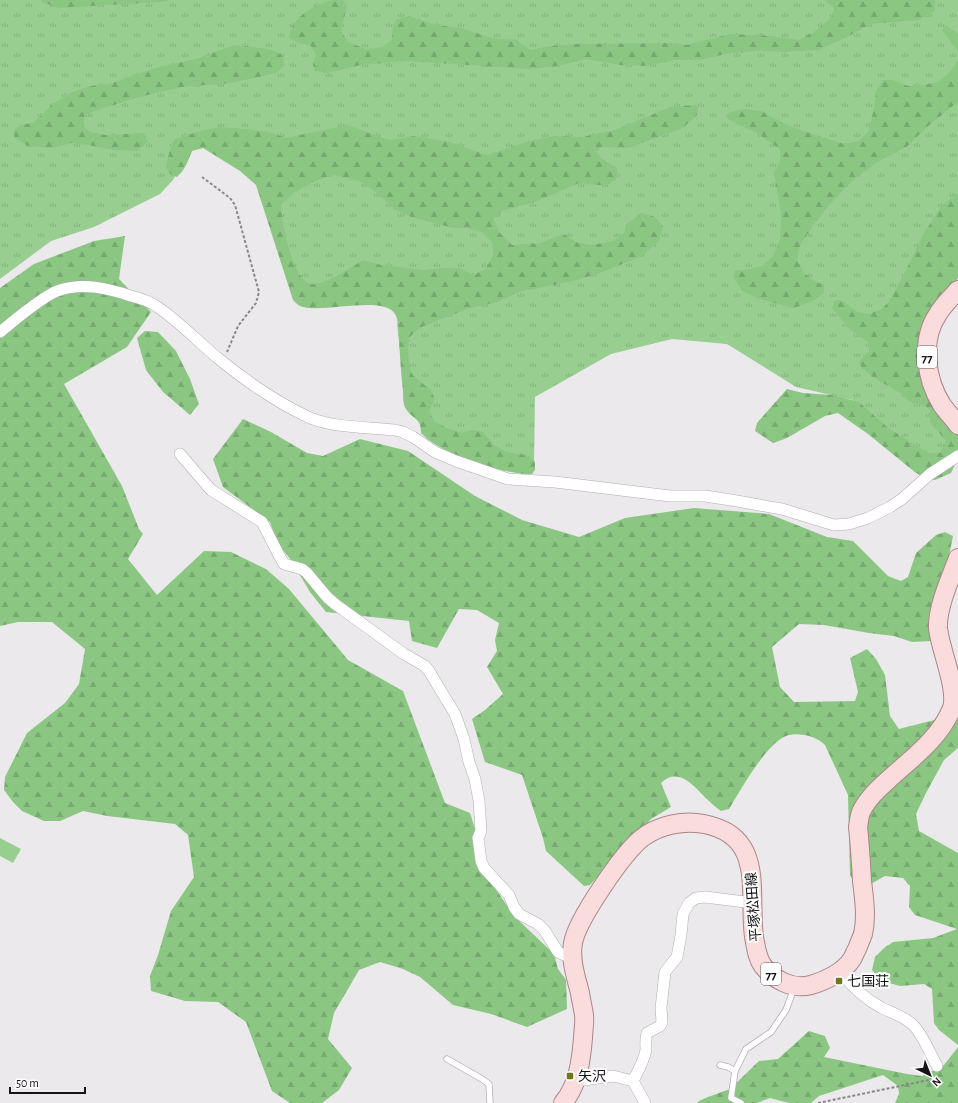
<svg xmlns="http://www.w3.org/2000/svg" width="958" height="1103" viewBox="0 0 958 1103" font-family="'Alegreya Sans','Noto Sans JP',sans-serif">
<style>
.grass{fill:url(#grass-tufts)}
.forest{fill:url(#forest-firs);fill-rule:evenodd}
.park{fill:#98cf91}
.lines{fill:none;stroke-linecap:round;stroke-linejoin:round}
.lane-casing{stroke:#b1aeb2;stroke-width:7}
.street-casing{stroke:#b1aeb2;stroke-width:12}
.primary-casing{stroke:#a98689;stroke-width:20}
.path{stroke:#888789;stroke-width:2;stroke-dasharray:3 2;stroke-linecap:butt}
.lane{stroke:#fff;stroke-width:5.5}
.street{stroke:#fff;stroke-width:11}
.primary{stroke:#fbdcdd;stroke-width:18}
.poi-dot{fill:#73761e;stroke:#fff;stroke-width:1.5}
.labels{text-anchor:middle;stroke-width:4;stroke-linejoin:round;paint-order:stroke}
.shield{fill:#fff;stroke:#5b5a5b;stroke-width:1}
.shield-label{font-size:13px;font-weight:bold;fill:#151415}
.street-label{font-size:14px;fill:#151415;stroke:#fff}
.poi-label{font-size:14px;fill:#151415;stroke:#fff;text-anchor:start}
</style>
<defs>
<pattern id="grass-tufts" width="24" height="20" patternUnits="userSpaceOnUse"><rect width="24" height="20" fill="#98cf91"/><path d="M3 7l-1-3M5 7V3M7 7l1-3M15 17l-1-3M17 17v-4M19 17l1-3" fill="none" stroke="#82b17c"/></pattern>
<pattern id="forest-firs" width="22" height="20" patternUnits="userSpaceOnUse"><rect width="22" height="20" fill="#8bc783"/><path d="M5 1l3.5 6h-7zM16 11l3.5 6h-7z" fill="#77aa70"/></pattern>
</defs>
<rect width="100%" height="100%" fill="#ebe9ec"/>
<path class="grass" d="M0,0H958V237L887,334L938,417L954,447L943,474L907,458L853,400L796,387L727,344L672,339L611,354L535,397L534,466L427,431L403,379L397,323L407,309L299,292L256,177L203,143L188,150L173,180L160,194L94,227L51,241L0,279Z"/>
<path class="forest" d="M41,0H170L160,2L59,8L41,2Z
M332,0H343L347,6L341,31L348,42L366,49L383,47L392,40V31L395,20L408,16L437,25L461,28L492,38L517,40L530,50L545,47L572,44L669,43L686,45L730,34L772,36L799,40L814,32L833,16L834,8L824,0H935V11L920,20L871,24L845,38L818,50L785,52L756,51L726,54L699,60H676L645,66L620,65L586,59L558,66L529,69L406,61L361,65L328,73L315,71L313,64L316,55L311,46L299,43L289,38C290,35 290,31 291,29C298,14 317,4 332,0Z
M946,25L958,34V51L942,30Z
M234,45L270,49L282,55L285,65L276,73L231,83L182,87L136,98L89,113L84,117V126L90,132L106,135L144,133L148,142L137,151L114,150L87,145L71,143L54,148L28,146L15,138L14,130L20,125L33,123L54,103L72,92L90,86L109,84L155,68L196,59Z
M958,61V102L927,127L908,146L879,161L854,179L831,203L813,226L800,245L797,260L803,272L813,280L824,286V293L813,301L794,308L763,300L742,291L734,278L735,270H745L762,266L774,255L780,239L781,214L774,173L780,162V149L757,133L731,121L725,116L731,112L743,109L762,111L777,120L795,128L844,144L859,141L869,130L875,103L876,91L883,80H893L908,86L923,85L938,82L949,73Z
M695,105L698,106L697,115L683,128L628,148L601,147L597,152L601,158L617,168L618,177L608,185H594L579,183L535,202L502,211L493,219L499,232L512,245L540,243L563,234L578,243L592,245L613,241L624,233L626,224L642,213L655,217L663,226L659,241L642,256L600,273L569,282L522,291L497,302L467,309L419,328L409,338L408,349L409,362L412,374L418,380L430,389L435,399L429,411L435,422L447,428L462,433L473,430L483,432L495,446L508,452L530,456L535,462V470L532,474C504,475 440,454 421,433C421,417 413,420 406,409C403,405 403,397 403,391C401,374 400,357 399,340C399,332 399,323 396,316C387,293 320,315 300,306C298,305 295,302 293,300L256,185L240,171L203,148L192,151C188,161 185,170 177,177L171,175L166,167L169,153L175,139L200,131L219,127L247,129L269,132L286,138L347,125L357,128L376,136L390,140L414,136L450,142L487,155L529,141L554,136L582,137L615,130L670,107ZM333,175L359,181L376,192L394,209L411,217L453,228H467L482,232L492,242L493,255L486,269L473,275L460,268H441L424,270L381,265L363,260C353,266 325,285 313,284C292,283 282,222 281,205L295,192L315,181Z
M958,194V278L939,304L921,361L958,424V458L951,473L935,480L926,478L916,473L868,434L838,413L825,416L787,438L773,443L755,431L757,423L787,389L803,393L833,395L859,402L886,426L916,446L930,453H940L946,441L930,422V410C919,400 920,406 911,402C907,401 904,396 901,394C887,383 868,379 859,363L863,356L869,352L868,342L847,327L832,308L834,301L840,300L858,312L869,314L882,309L890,300L903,276L923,235L941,206Z
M125,236L119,279L151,312L127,347L64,384L122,486L139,529L143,534L128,559L157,595L204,551L231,552L266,569L289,589L348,660L403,691L445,803L470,813L493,885L514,916L554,954L558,969L566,980L567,1009L527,1027L491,1014L453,1005L420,977L403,969L380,962L359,970L334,1013L328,1039L352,1068L339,1090L322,1103H290L272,1091L246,1022L218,1002L185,1001L151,991L150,976L158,955L171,911L194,877L188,835L175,824L107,816L83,811L60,821H44L22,811L13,802L4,790L5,777L27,733L65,703L79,684L85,649L52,622H18L0,626V288L34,264L94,241Z
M145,331L158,332L176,351L190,379L199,404L190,415L163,392L146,370L137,338Z
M243,419L271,432L307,453L323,456L360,439L408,451L475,496L522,520L579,537L625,518L694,508L769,514L827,537L853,541L888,576L901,581L908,577L916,553L936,535L945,532L953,536L932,641L912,642L894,636L869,633L824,625L799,624L772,647L780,687L794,702L855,701L858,692L850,658L867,649L876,659L885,675L890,716L899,729L958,714V748L944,760L926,793L916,814L919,831L958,853V1045L939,1030L934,1023L932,989L924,984L900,986L882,981L872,970L875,957L884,948L893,942L933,938L957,929L915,915L909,907L910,886L903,878L885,876L860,890L850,875L848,795L825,745C820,740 815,738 809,736C800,734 790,733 782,738C763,750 741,789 729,809L721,811C717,808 713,805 709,801C695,788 680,765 661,783L671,807L651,819L590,885L584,886L546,851L543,838L522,775L485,762L472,719L485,710L503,694L487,667L497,651L495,640L499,623L477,610L459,609L437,648L412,641L409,621L326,612L310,592L291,560L278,544L270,522L223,487L213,459Z
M809,1031L825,1036L830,1048L824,1057L907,1074L922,1076L944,1065L958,1047V1103H895L899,1094L898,1086L883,1075L819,1096L811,1103H789L770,1098L757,1103H697L699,1101L708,1097L730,1089L759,1061L778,1059Z"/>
<path class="park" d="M0,838L21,849L13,863L0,856Z"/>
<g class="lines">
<defs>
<path id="lane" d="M447,1059L482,1079L489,1084L490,1103
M720,1065L728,1067L735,1071L731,1098L741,1103
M735,1071L746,1049L771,1032L786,1010L794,988"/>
<path id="street" d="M0,332C15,320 40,298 57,291C82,282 107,288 131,296C139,298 149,301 156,306C179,321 198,342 219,359C246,381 276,402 308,417C332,428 368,427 395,430L403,432L413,437L435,452L456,461L508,479L555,482L670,496H705L731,500L782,509L834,525L849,524L868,518L890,507L902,499L930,474L958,456
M180,454L211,490L262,522L281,559L284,564L302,569L307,573L327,597L335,604L404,654L425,666L429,671L455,714L464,739L469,762L475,779L479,801L481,831L478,838L481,861L484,868L509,895L514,907L519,914L538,924L545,931L558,952L573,959
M840,971C851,986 865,999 882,1008C892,1013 903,1016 912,1024C922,1033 930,1053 937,1066
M576,1081L613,1076L633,1081
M645,1103L633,1081C638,1071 644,1061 646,1050C646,1044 645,1039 647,1033L660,1026L662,1022L661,1008L665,972L677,957L681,935L683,914L689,903L696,898L705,897L753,903"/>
<path id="primary" d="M958,290C951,298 943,305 938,314C920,340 926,380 942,405C947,412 953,418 958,425
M563,1103C578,1085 581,1062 583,1038C583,1031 585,1023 584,1015C583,1008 581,1000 580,993C576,977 570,960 573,943C577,920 623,853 642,838C659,825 683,820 704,824C766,836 748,892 754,937C756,947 757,958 763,966C774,980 793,990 811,985C825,981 844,972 852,959C854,956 855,952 857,949C859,944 861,939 863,934C867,917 864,898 862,881C861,863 860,845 858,827C859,822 859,817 861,812C867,799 878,789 888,780C912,758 940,738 952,708C958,689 940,649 938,628C937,607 951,577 958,558"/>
</defs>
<use href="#lane" class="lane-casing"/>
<use href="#street" class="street-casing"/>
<use href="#primary" class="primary-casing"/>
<path class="path" d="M202,177L230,198L235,205L259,292L256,303L238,326L227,352
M818,1103L929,1080L933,1076"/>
<use href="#lane" class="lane"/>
<use href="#street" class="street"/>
<use href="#primary" class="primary"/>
</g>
<g class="poi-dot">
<rect x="835" y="977" width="8" height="8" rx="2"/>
<rect x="566" y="1072" width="8" height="8" rx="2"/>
</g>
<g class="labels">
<g class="shield">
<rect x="917" y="346" width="20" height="22" rx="3"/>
<rect x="761" y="963" width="20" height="22" rx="3"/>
</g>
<g class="shield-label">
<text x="927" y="362">77</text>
<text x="771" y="979">77</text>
</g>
<g class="street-label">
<text transform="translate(753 907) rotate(-94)" y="5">平塚松田線</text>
</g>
<g class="poi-label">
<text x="847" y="986">七国荘</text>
<text x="578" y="1081">矢沢</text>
</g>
</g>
<g transform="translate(930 1075) rotate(137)" stroke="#ffffff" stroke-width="3" paint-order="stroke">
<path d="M0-3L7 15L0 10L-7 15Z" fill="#151415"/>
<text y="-6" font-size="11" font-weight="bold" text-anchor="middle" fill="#151415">N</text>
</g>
<path d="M10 1087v6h75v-6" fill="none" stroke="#151415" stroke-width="2"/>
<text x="16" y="1087" font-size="12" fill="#151415" stroke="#ffffff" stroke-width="3" paint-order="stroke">50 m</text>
</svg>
